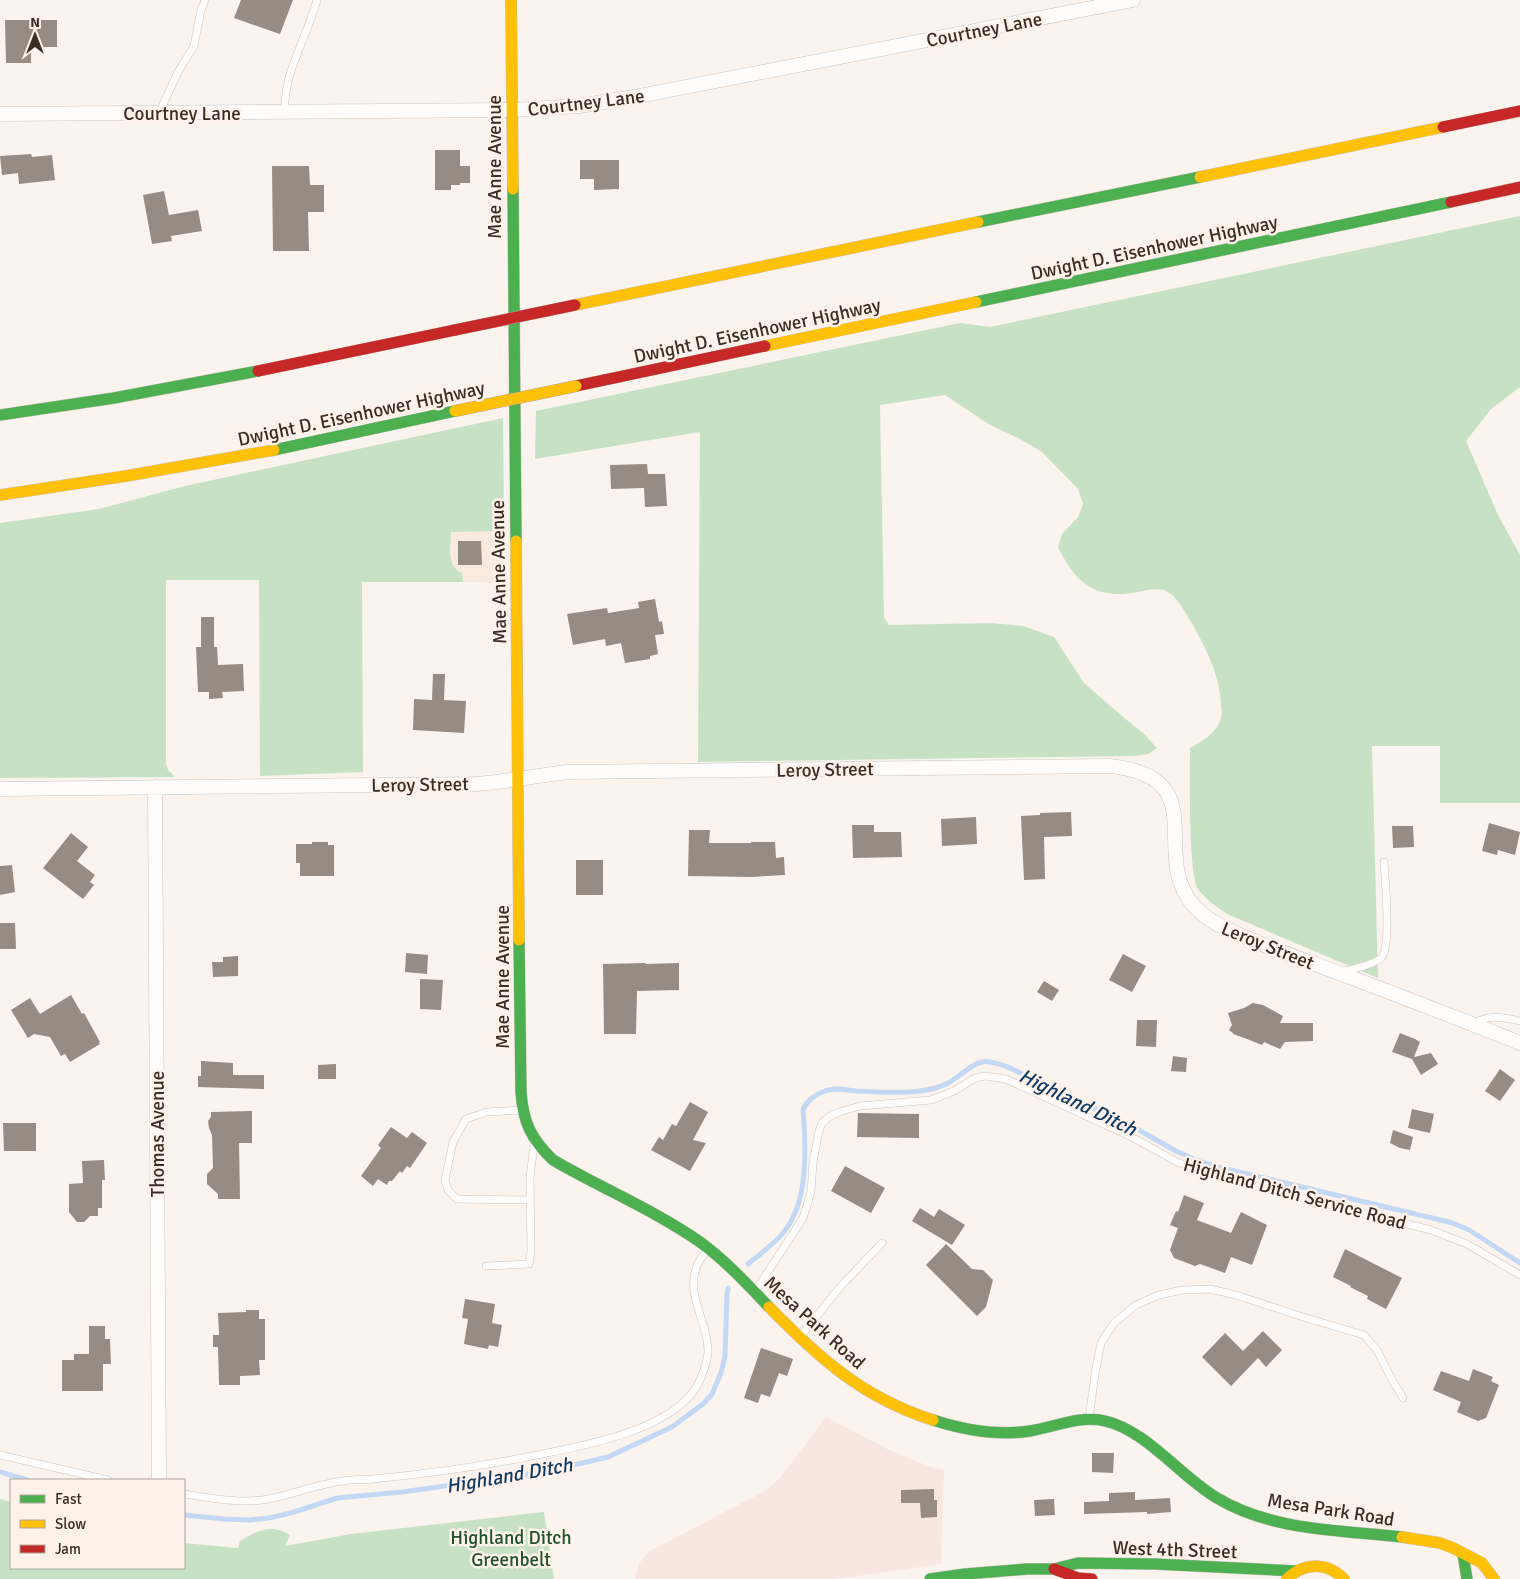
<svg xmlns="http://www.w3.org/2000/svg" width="1520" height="1579" viewBox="0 0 1520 1579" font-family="Signika,sans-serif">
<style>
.commercial{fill:#f8e7e0}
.built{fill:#f9eadf}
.green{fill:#c7e1c5}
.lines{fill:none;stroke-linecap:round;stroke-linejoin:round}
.stream{stroke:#c2d8f4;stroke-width:5}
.building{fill:#968c84}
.lane-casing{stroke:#cbc3bd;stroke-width:8}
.street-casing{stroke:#cbc3bd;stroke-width:15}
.fast-casing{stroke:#cbc3bd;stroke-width:12}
.slow-casing{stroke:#cbc3bd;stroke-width:12}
.jam-casing{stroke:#cbc3bd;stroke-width:12}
.lane{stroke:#fefdfc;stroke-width:7}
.street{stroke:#fefdfc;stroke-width:14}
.fast{stroke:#4caf50;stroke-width:11}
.slow{stroke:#ffc107;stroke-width:11}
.jam{stroke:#c62828;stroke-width:11}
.slow-bridge-casing{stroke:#b2a5a0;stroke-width:12;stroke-linecap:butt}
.jam-bridge-casing{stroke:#b2a5a0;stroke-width:12;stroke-linecap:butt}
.slow-bridge{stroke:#ffc107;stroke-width:11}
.jam-bridge{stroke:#c62828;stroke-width:11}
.labels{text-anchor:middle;stroke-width:5;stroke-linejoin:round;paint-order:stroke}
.street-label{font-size:19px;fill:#392e26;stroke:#fef2ea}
.park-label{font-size:19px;fill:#1e522a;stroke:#fef2ea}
.water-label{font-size:20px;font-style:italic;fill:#103b65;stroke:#fef2ea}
</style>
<rect width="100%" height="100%" fill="#faf3ee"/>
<path class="commercial" d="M826,1417L889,1450L928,1466L944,1470L941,1564L837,1579H635L639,1564L648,1552L765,1491L779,1479Z"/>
<path class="built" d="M504,531L503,583L463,582L462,574L456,571L451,562V532Z"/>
<path class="green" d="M1520,216V387L1491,409L1466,441L1498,515L1520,555V803H1440V746H1372L1378,978L1227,914C1217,907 1206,900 1198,889C1188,874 1190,772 1190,748C1204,740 1219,732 1222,714C1222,711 1221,706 1221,703C1219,673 1206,648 1191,622C1184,611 1179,599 1168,592C1160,587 1147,590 1138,592C1096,600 1076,584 1058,547L1062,534L1078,517L1083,504L1078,489L1042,452L1020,439L990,425L945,395L880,405L884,617L889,625L992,623L1023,626L1054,637L1084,683L1123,717L1143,733L1157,748L1148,754L1134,756L698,762L700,432L535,459L536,411L960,323L990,327Z
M503,418L504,531L451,532C451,546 446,567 462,573L463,582H362L363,772L260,776L259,580H166V764L168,770L175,777L0,778V523L99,509L185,486Z
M0,1499L11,1502V1568H184V1543L238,1548L240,1541C257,1531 272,1523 290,1535L285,1546L351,1534L544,1512L554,1579H0Z"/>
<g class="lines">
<path class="stream" d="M748,1264C760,1254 773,1245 783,1233C809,1203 806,1147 803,1110C806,1101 816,1094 825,1091C835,1087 846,1090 856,1091C873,1092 891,1093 909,1092C924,1091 940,1089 953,1080C978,1063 978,1055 1010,1068L1137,1129L1174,1150L1194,1159L1218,1167L1453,1223L1469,1230L1520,1263
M0,1472L27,1480
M184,1515L224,1519L250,1520L269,1518L291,1513L337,1498L402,1492L539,1473L608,1457L672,1427L703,1404L712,1394L721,1373L725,1356L727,1295L728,1288"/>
</g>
<path class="building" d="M241,0H293L280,34L234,18Z
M5,20H57V47H37V48H31V63H6Z
M435,150H460V166H470V183H460V185H451V190H435Z
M31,154L32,157L52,155L55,180L19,184L18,173L2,175L0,156Z
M580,160H619V189L594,190V179H580Z
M272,166H309L310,185H324V212H308L309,251H273Z
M164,191L169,215L198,210L202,231L171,236L172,241L152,244L143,195Z
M647,464L648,474H665L667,506L645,507L644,488L611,489L610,465Z
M458,541H481L482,565H458Z
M655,599L659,622L662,621L664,634L655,635L658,654L650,656V659L625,663L621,643L606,646L605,639L573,645L567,614L607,608L608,613L639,608L638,602Z
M201,617H214V647H217L218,665L243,664L244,691L222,692L223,698L209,699V692H198L196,647H201Z
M433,674H445L444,700L466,701L464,733L413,730L414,699L432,700Z
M1071,812L1072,836L1044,837L1045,879L1024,880L1021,816L1040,815V813Z
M976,817L977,844L942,846L941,819Z
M1489,823L1520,832L1515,855L1498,850L1497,855L1482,851Z
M852,825H874V832H901L902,857L853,858Z
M1392,826H1413L1414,847L1393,848Z
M689,830H710L709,843H751V842H775L776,858L784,857L785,875L751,877L688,876Z
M71,833L88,847L77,861L95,875L90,882L94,885L83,899L43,868Z
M312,842H328V845H334V876H300V863H296V844H312Z
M576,860H603V895H576Z
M12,865L15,892L0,895V866Z
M0,923H15L16,949H0Z
M406,953L428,955L427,974L405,972Z
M1123,954L1146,966L1132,992L1109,980Z
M238,956V976L213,977L212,962H223V957Z
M646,963L645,964L679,963V990L637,991L636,1034H604L603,964Z
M420,979L443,980L441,1010L420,1009Z
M1044,981L1059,990L1052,1001L1037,992Z
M71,995L82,1014L84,1013L100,1042H99L100,1044L70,1062L65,1054L61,1056L50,1037L34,1034L28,1038L11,1010L30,998L40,1014Z
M1253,1003L1263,1005L1283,1016L1280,1023H1313V1041L1285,1042L1280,1049L1264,1042L1262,1045L1247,1039L1233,1034V1033L1229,1030L1232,1025L1228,1013L1244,1008Z
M1137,1020H1157L1156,1047L1136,1046Z
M1400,1033L1415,1039L1420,1042L1414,1057L1431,1053L1438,1064L1421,1075L1412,1059L1392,1052Z
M1173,1056L1187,1058L1186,1072L1171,1071Z
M201,1061L233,1063V1075H264V1089L198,1087V1076H201Z
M336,1064V1079H318V1065Z
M1500,1069L1515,1080L1500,1101L1485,1091Z
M690,1102L708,1112L693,1140L706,1143L690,1171L651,1150L659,1137L663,1140L672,1124L676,1126Z
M1412,1109L1434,1114L1430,1133L1408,1128Z
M252,1111V1143H239L240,1199H218V1194L207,1184V1174L213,1168L212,1135L209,1128L208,1121L211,1117V1112Z
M858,1113L919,1114V1138L857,1137Z
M3,1123H36V1151H4Z
M391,1127L407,1138L412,1132L427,1143L410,1168L407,1166L402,1173L400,1171L392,1181H389L387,1185L378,1179L373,1186L361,1176L381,1148L378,1145Z
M1393,1130L1413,1137L1410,1150L1400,1148L1390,1143Z
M104,1160L105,1180H102V1208H98V1216H90L84,1222H77L69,1212V1184L83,1183L82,1161Z
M845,1166L885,1188L871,1213L831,1191Z
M1184,1195L1204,1203L1197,1220L1231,1233L1241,1212L1267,1225L1252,1265L1231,1257L1225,1273L1200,1264L1195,1266L1174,1258L1170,1250L1178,1228L1170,1225L1176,1211L1178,1212Z
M920,1208L934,1217L939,1209L965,1225L952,1245L912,1221Z
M946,1244L972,1269L983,1270L993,1280L986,1307L977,1316L926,1265Z
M1345,1249L1402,1278L1386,1309L1367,1299L1368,1296L1350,1287L1351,1286L1333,1277Z
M465,1299L495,1304L492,1323L502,1325L498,1347L489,1345L488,1349L464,1344L468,1319L462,1318Z
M246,1310H259V1319H265V1360H259L260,1375L240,1376V1385H219L218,1347H213V1335H219L218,1313L246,1312Z
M89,1326H105V1339H110L111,1364H103V1391H62V1360H74V1354H89Z
M1263,1331L1282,1350L1266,1367L1258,1358L1231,1386L1202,1357L1225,1333L1243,1351Z
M761,1348L793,1359L787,1376L779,1373L770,1397L761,1394L758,1403L744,1398Z
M1473,1369L1493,1377L1491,1381L1499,1385L1486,1418L1478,1421L1457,1412L1461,1402L1433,1390L1441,1371L1469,1381Z
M1092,1453H1114L1113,1473L1092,1472Z
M934,1489V1500H937V1517L921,1518L920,1503H901V1490Z
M1135,1492V1500L1170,1498L1171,1512L1147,1514V1512L1084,1514V1502L1109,1501V1493Z
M1054,1499L1055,1515L1035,1516L1034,1500Z"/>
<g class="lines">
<defs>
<path id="lane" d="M284,112C285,99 286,86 290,74C298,49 310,25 317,0
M159,113L178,72L194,46L201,10L205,0
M1342,972C1352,969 1374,965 1381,958C1392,947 1385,880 1384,862
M1473,1024C1490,1014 1501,1017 1520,1021
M523,1110L487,1112L466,1119L453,1142L445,1180L448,1190L457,1199L530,1200
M486,1266L529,1264L531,1252L530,1178L534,1144
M756,1290L803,1218L811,1192L813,1162L819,1131L822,1123L829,1117L839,1112L860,1106L931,1100L954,1091L975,1078L985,1076L1006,1079L1130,1136L1177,1162L1214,1176L1431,1230L1467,1244L1520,1275
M800,1337L840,1287L882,1243
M1089,1419L1095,1374L1101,1343L1114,1323L1136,1305L1159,1295L1182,1290L1210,1289L1236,1295L1303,1317L1364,1335L1377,1350L1391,1378L1403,1398
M0,1455L108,1480
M184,1494C210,1498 236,1503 262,1500C290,1496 316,1484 343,1481C353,1479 363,1480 373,1479C425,1474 476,1467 527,1457C576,1447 669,1433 697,1386C702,1377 708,1361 708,1350C708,1322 685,1295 697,1266C699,1260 704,1255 708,1250"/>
<path id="street" d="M0,114L512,110L579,106L634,97L1133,0
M155,787L159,1480
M0,789L476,784L497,782L567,772L1110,766C1216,777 1148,855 1194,906C1211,925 1236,933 1259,943C1288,955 1318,965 1347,976C1405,998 1463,1020 1520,1043"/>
<path id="fast" d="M513,189L516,541
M978,222L1200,177
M976,302L1451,202
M0,415L114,398L258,371
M274,450L455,411
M519,940L521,1092C523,1122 531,1139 553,1160C601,1188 654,1210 700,1242C726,1261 747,1284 769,1307
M933,1420C964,1430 998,1436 1030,1431C1055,1427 1080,1415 1105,1421C1146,1430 1181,1477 1217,1498C1272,1531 1340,1530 1402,1537
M1463,1554L1467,1579
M930,1579L965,1574L1027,1569H1054L1078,1563L1155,1564L1296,1571"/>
<path id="slow" d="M511,0L513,189
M1200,177L1443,127
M575,305L978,222
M765,346L976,302
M0,495L126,476L274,450
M516,541L519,940
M769,1307C819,1358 863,1398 933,1420
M1402,1537L1440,1543L1453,1548L1482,1563L1494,1579
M1287,1579C1304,1562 1327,1562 1344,1579"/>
<path id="jam" d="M1443,127L1520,111
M1451,202L1520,187
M258,371L455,330
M576,386L765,346
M1054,1569L1078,1578L1092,1579"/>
</defs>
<use href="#lane" class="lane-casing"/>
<use href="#street" class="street-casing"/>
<use href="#fast" class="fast-casing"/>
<use href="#slow" class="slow-casing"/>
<use href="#jam" class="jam-casing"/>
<use href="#lane" class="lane"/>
<use href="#street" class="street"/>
<use href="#fast" class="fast"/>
<use href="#slow" class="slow"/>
<use href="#jam" class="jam"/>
<defs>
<path id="slow-bridge" d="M455,411L576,386"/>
<path id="jam-bridge" d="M455,330L575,305"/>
</defs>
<use href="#slow-bridge" class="slow-bridge-casing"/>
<use href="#jam-bridge" class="jam-bridge-casing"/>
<use href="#slow-bridge" class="slow-bridge"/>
<use href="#jam-bridge" class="jam-bridge"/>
</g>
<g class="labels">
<g class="street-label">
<text transform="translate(984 29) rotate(-11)" y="7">Courtney Lane</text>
<text transform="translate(586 102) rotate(-7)" y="7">Courtney Lane</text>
<text x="182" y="120">Courtney Lane</text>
<text transform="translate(494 167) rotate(-90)" y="7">Mae Anne Avenue</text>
<text transform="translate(1154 247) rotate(-12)" y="7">Dwight D. Eisenhower Highway</text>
<text transform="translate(757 330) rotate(-12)" y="7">Dwight D. Eisenhower Highway</text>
<text transform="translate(361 413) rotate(-12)" y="7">Dwight D. Eisenhower Highway</text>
<text transform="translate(498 572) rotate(-91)" y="7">Mae Anne Avenue</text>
<text transform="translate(825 769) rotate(-1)" y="7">Leroy Street</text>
<text transform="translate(420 784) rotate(-1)" y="7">Leroy Street</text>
<text transform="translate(1268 945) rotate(22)" y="7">Leroy Street</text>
<text transform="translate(502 977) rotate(-90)" y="7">Mae Anne Avenue</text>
<text transform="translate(157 1134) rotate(-90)" y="7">Thomas Avenue</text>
<text transform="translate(1295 1193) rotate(15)" y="7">Highland Ditch Service Road</text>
<text transform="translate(815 1322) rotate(42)" y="7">Mesa Park Road</text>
<text transform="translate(1331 1509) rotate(9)" y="7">Mesa Park Road</text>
<text transform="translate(1175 1549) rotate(2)" y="7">West 4th Street</text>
</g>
<g class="park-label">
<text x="511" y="1544">Highland Ditch<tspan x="511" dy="22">Greenbelt</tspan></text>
</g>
<g class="water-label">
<text transform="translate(1078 1102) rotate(26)" y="7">Highland Ditch</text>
<text transform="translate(509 1475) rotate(-10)" y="7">Highland Ditch</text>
</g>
</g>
<rect x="10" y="1479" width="175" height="90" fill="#fef2ea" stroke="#afa49c"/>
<rect x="20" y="1495" width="25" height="8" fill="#4caf50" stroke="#afa49c"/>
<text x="55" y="1504" font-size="15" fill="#392e26">Fast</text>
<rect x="20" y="1520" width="25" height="8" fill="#ffc107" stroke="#afa49c"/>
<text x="55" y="1529" font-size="15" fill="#392e26">Slow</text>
<rect x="20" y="1545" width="25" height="8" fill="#c62828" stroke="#afa49c"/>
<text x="55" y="1554" font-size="15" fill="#392e26">Jam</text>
<g transform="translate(35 35)" stroke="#fef2ea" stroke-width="4" paint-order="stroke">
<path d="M0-4L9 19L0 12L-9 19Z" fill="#392e26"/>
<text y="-8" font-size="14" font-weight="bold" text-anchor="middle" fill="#392e26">N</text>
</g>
</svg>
